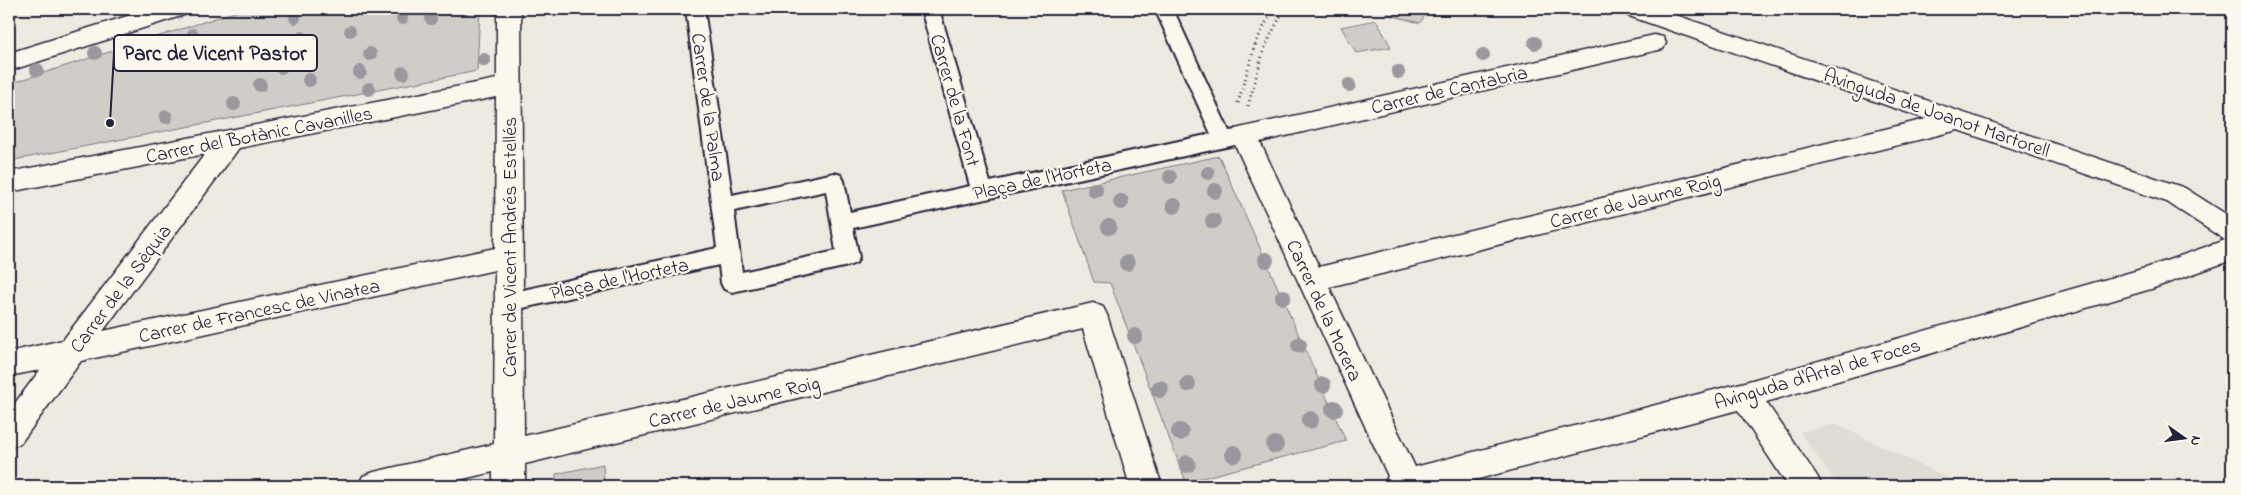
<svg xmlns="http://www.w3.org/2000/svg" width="2241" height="495" viewBox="0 0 2241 495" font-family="'Indie Flower',sans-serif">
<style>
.built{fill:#dfdbd5}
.green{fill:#d0cdc9;stroke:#797882}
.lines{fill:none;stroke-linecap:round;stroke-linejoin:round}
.service-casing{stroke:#22223b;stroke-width:4}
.minor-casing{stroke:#22223b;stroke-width:3}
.path{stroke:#22223b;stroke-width:3;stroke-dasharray:1 4;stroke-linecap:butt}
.service{fill:#fbf7ec;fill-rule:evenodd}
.minor{fill:#fbf7ec;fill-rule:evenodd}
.tree{fill:#9a989e}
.labels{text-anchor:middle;stroke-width:4.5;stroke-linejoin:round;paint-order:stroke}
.street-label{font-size:20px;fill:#22223b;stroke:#fbf7ec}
.leader{fill:none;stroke:#22223b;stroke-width:2}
.callout-dot{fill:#22223b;stroke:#fbf7ec;stroke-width:2}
.callout{fill:#fbf7ec;stroke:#22223b;stroke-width:2}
.callout-label{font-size:21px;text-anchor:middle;font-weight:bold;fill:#22223b}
</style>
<rect width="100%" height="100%" fill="#eeeae2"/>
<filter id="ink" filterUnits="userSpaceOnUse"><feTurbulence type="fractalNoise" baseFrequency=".02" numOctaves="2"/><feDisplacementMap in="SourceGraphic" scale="10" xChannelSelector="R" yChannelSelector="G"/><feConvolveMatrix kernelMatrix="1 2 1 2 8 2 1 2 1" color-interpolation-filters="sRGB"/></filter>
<g filter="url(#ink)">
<path class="built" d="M1836,424L1964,486H1838L1800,432Z"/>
<path class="green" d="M244,9H480L477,71L9,161V84Z
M1390,9H1429L1420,23L1386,14Z
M1376,20L1391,47L1356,53L1341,27Z
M1219,156L1346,441L1186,482L1110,283L1094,282L1062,190Z
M603,464L604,486H556V474Z"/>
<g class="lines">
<defs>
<path id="service" d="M686,9H704L732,195L834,173L841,175L844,181L850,212L970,186L921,9H939L990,182L1211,134L1155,9H1173L1229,131L1244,129L1251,131L1254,136L1251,141L1244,143L853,228L859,257L856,263L848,266L732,292L724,289L721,283L719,265L509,311L501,308L498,302L501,296L509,293L717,248ZM826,191L836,251L742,272L734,211Z"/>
<path id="minor" d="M150,9H188L184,15L9,71V53Z
M497,9H521L524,436L1093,303L1103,307L1107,315L1162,486H1130L1083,329L525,464V486H493V472L432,486H358L363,476L374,472L494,444L495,270L81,361L20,444L9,447V411L40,370L9,376V352L63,340L205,154L9,192V172L497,79ZM496,97L495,248L103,331L239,148Z
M1622,9H1658L2185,188L2232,218V260L2151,289L1766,402L1817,476L1822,486H1788L1738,410L1452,486H1383L1388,476L1231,136L1235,129L1654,35L1663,37L1666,43L1663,49L1654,51L1260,142L1319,267L1926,119L1626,15ZM1958,130L2167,202L2225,240L2149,267L1745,382L1415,467L1329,287Z"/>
</defs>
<use href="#service" class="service-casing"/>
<use href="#minor" class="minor-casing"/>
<path class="path" d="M1238,103L1256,42L1273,9
M1248,106L1264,49L1284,9
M2229,187L2232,170"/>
<use href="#service" class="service"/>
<use href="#minor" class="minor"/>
</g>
<g class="tree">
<circle cx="295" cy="18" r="6"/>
<circle cx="402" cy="19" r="6"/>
<circle cx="431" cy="19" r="6"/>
<circle cx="350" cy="31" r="6"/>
<circle cx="193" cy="34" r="6"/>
<circle cx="302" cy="37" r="6"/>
<circle cx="1535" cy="43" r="7"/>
<circle cx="95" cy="53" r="7"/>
<circle cx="370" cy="54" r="7"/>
<circle cx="1483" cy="55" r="7"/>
<circle cx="484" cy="60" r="7"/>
<circle cx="281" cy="67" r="7"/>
<circle cx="37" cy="70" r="7"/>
<circle cx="360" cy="72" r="7"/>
<circle cx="1398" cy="72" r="7"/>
<circle cx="403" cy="73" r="7"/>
<circle cx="309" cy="80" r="7"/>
<circle cx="260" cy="85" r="7"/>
<circle cx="1349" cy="85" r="7"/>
<circle cx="369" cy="89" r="7"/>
<circle cx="234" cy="104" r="7"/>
<circle cx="166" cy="117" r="7"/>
<circle cx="1208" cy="173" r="7"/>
<circle cx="1170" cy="177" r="7"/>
<circle cx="1095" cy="190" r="8"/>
<circle cx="1215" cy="191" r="8"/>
<circle cx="1121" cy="202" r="8"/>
<circle cx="1174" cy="206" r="8"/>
<circle cx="1213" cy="221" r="8"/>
<circle cx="1109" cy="227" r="8"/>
<circle cx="1266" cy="260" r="8"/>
<circle cx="1127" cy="263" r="8"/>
<circle cx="1283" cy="297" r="8"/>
<circle cx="1135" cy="336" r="8"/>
<circle cx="1299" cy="345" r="8"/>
<circle cx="1188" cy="384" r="8"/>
<circle cx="1323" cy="385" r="8"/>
<circle cx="1160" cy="389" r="9"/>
<circle cx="1334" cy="409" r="9"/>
<circle cx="1310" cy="420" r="9"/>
<circle cx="1180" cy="432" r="9"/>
<circle cx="1275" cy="445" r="9"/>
<circle cx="1234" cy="454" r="9"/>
<circle cx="1187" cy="464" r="9"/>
</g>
</g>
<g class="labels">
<g class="street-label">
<text transform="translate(1449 89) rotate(-13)" y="7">Carrer de Cantabria</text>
<text transform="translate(956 100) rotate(74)" y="7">Carrer de la Font</text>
<text transform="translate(709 107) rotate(82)" y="7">Carrer de la Palma</text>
<text transform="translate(1937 112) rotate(19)" y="7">Avinguda de Joanot Martorell</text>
<text transform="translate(259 134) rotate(-11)" y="7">Carrer del Botànic Cavanilles</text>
<text transform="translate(1042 178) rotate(-12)" y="7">Plaça de l'Horteta</text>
<text transform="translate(1635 200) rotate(-14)" y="7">Carrer de Jaume Roig</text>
<text transform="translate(509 247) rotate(-90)" y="7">Carrer de Vicent Andrés Estellés</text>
<text transform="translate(619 278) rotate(-12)" y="7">Plaça de l'Horteta</text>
<text transform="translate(120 288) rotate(-53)" y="7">Carrer de la Sèquia</text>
<text transform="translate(259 310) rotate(-12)" y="7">Carrer de Francesc de Vinatea</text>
<text transform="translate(1325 310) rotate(65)" y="7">Carrer de la Morera</text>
<text transform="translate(1817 373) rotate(-16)" y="7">Avinguda d'Artal de Foces</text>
<text transform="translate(734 401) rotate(-13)" y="7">Carrer de Jaume Roig</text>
</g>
</g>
<path class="leader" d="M110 123L114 53"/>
<circle class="callout-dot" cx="110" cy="123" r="5"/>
<rect class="callout" x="114" y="35" width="203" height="36" rx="5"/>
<g class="callout-label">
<text x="215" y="60">Parc de Vicent Pastor</text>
</g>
<rect width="2241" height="495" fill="none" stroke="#fbf7ec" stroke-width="30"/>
<rect x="15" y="15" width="2211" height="465" fill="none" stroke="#22223b" stroke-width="2" filter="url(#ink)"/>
<g transform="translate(2184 438) rotate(104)" stroke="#fbf7ec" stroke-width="4" paint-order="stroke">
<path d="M0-4L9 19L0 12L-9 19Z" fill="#22223b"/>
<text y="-8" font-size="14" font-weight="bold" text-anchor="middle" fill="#22223b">N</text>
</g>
</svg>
